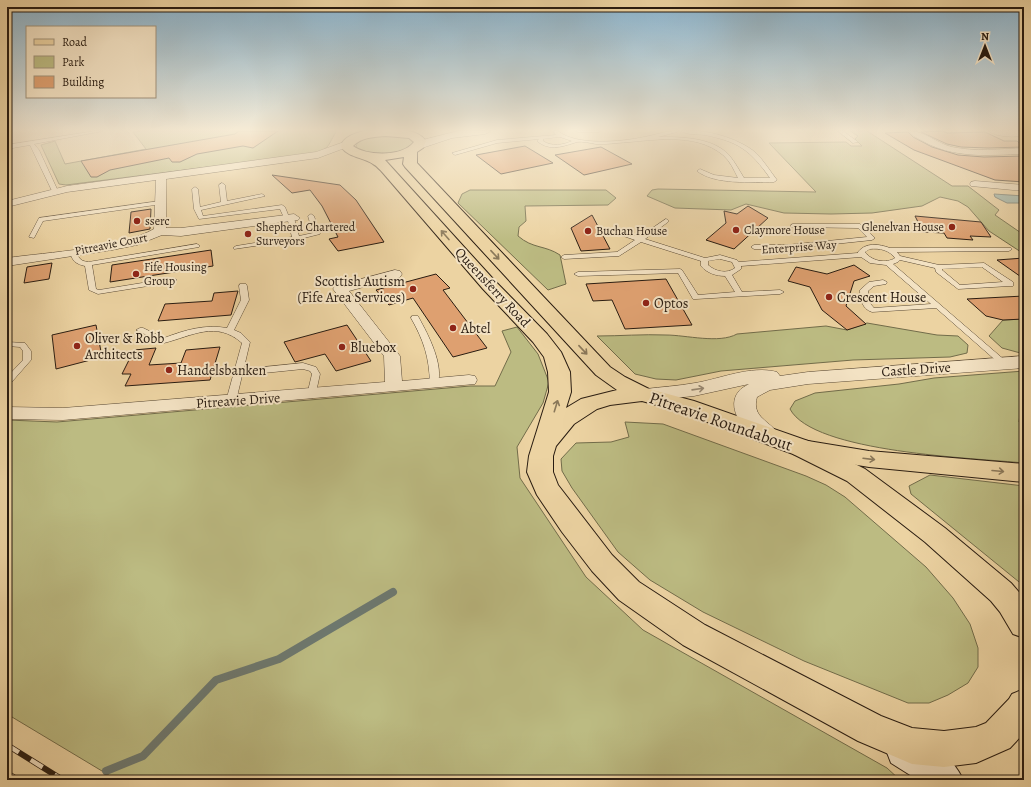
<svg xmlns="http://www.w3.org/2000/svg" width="1031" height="787" viewBox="0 0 1031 787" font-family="Alegreya,serif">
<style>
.green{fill:#bcbb82;stroke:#726c4a}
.water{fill:#9ab6ae;stroke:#6d786f}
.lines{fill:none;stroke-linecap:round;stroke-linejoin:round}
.stream{stroke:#6d786f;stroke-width:8}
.building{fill:#dea070;stroke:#291c11}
.service-casing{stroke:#5a4a35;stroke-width:1}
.minor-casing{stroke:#5a4a35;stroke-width:1}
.tertiary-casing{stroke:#5a4a35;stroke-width:1}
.secondary-casing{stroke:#291c11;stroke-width:2}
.primary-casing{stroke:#291c11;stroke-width:2}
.motorway-casing{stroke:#291c11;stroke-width:2}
.service{fill:#f3e2c3;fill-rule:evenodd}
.minor{fill:#f3e2c3;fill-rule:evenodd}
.tertiary{fill:#f3e2c3;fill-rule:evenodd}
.secondary{fill:#f3e2c3;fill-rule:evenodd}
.primary{fill:#ecd3a2;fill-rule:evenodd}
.motorway{fill:#ecd3a2;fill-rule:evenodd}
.rail-casing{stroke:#291c11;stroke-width:6}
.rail{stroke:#f3e2c3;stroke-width:4.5;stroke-dasharray:14;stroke-linecap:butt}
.oneway{stroke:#8a785a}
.oneway2{stroke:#988973}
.poi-dot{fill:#8f2418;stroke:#f3e2c3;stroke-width:1.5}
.labels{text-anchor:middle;stroke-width:4;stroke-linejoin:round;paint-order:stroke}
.far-poi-label{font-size:12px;fill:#291c11;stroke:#f3e2c3;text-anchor:start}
.far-street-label{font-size:12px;fill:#291c11;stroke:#f3e2c3}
.poi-label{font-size:14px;fill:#291c11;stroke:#f3e2c3;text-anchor:start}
.street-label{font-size:14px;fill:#291c11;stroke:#f3e2c3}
.near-street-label{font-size:17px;fill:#291c11;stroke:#f3e2c3}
</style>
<rect width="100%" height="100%" fill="#ecd3a2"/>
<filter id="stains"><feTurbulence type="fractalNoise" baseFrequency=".005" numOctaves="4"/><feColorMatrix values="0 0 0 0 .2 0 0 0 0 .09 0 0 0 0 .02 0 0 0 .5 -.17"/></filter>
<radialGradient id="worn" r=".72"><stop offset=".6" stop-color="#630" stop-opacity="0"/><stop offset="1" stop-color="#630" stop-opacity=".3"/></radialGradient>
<path class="green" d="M142,131H336V132C326,148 331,148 311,154L66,185L59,184L41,145L55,141L65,164L146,149L133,132Z
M850,131H867L952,186H968L999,210L995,215L1024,235V254L989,231L968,207L958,201L940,197L922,206L872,213L831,214L784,213L746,204L731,210L675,208L647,196L652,190L658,189L816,192L769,143L846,142L851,146H862L855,139L858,136Z
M376,135L408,137L413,143C404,156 366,158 356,147L358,141Z
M470,190H606L616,198L608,205L525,206L526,221L519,227L518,236C533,249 545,245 560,255L566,284L548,290L458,203L462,194Z
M1024,319V354L1002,348L989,336L1003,320Z
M867,323L937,335L958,336L968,345L967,353L950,357L853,360L721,371L676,380L656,379L635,374L597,336C620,336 643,334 666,335C686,335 719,344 737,334L826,326L847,330Z
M517,327L538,354L549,382L543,403L517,447L520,478L586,577L643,630L887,768L900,780H117L7,714V420L57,422L470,386H495L511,352L502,331Z
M1024,371V390L1020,391L1021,405L1019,422L1024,425V463C976,458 813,453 790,409L795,401L815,393L899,384L934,378Z
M625,422L663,424L806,476L826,485L845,497L926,567L953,598L970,624L978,648V667L968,683L948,695L929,703H908L804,661L703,612L650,580L618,552L572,488L562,471L561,459L576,443L611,442L629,437Z
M930,475L1024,486V586L911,494L909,486Z"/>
<path class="water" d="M994,194L1024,196V203H1007L995,197Z"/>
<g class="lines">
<path class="stream" d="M106,771L143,756L216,680L279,659L393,592"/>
</g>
<path class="building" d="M239,131H278L253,148L243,146L197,154L180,162H172L169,158L110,170L97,177H91L81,161L235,134Z
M943,131L947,133L985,132L1004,141H1017L1024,147L988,148L961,147L947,144L921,132Z
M908,132L913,137L932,147L958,155L984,157L1024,156V182L995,180L914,150L885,133Z
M525,146L553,163L501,174L476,155Z
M601,147L632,164L584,175L555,155Z
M272,175L340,185L356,200L384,242L338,251L329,239L338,237L322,206L310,190L292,193Z
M748,206L768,218L734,249L706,240L726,223L724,211L737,214Z
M151,209L150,229L129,233L131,212Z
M592,215L610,249L581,251L571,228Z
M915,216L981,222L991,237L970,236L973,240L947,238L944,233L923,232Z
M211,250L213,266L110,282L112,265Z
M1024,258V279L997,260Z
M52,263L49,279L24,283L27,267Z
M854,265L870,276L854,281L846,306L866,324L847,330L822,310L810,287L788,281L796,267L827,274Z
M436,274L450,288L443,290L487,348L453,357L413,298L389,305L376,290Z
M666,279L692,325L625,329L612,300L593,301L586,284Z
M238,291L231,315L158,321L165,304L212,301L214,293Z
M1024,296V319L1003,320L986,316L967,299Z
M96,325L102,357L56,369L52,335Z
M347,325L371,361L336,371L325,354L295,362L284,342Z
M220,347L210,380L125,386L131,374H122L134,350L156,348L149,365L181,363L186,350Z"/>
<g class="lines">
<defs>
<path id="service" d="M95,131H103L34,144L39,150L58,191L55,193L52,191L30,145L7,149V145Z
M553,131H558C576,146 621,142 644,137C655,135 666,131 677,131V132L658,137C681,137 712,137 729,155C735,162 739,170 744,178H770C750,150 739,142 705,135C697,134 687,135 681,131C703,128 739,138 756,153C764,161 770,171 777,180L774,182C752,182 715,185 697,171L700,169L714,175L738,178C734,170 730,161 723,155C694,131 651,141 617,143C610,144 603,144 596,144C590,143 582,141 577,142C564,146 550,152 537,141L539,139L497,143L455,155L452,153L497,140L556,135ZM560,137L572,141C563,145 552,147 543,141V139Z
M576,131H601L599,132H578Z
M838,131H843L858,142L853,143Z
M222,183L225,185L227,201L262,194L265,196L201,210L203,216L282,205L285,207L289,217L294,218L299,236L313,233L308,216L311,214L314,216L320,234L296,240L234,249L233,248L236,246L292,237L288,221L285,220L280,209L199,219L194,209L192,189L195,187L198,189L200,207L221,202L219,185Z
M160,201L162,202V204L43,221L34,238L29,237L39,218Z
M666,219L668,220V222L645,239L705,258L720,255L737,260L739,262L858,253V252C866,242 879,244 890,248H1011L1012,249L1009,251L897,252L900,256L939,265L984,263L1013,282V286H1010L958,289L936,272L935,268L900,260L898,262L893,264L1008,363L1007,365H1001L936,308L872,312C862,309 860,299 860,290L869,282L883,280L887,282L886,284L874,286L868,291L869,302L874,308L931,304L886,265L870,263L861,257L741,266V269L732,275L742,292L780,290L784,292L780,294L696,299H693L678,273L578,276L574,274L578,272L680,269L682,270L698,295L735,292L725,276C716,276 707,273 701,266V261L641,242L619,256L564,259L561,257L564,255L617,252L635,240L612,232V230H616L639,237ZM870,249C880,248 889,250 895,258C886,264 871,261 865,252ZM720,259L732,262L735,268C727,274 716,272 708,265V261ZM982,267L1003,282L960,285L942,270V269Z
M793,224H860L875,238L872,240L787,249H754L751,247L754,245H787L867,237L858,228L791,227V225Z
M197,244L200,246L199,247L92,265L96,289L99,290L173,278L177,280L173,282L98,294L89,290L85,266C76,264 72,261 70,252L71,251H75C79,257 79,261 88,262Z
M240,284H246L247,286L249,300L234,330L241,333L250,342L236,401L231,404L226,401L242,343C216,320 192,336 164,343L136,330L140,328H143L164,338C185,330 205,324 227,328L241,300L239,286Z
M412,316H418L419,318C428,334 445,367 437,385H431L430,383C429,357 424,341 411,318Z
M7,342L25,343L31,351V360L10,384L7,385V377L23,360V351L20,347L7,346Z
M303,363L316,367L320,374L315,397L312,398L307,395L312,374L310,371L303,369L264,373L260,370L264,367Z"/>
<path id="minor" d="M909,131C925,131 936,143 952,147C975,152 1000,149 1024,148V154C988,155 953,159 921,140C916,137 911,135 909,131Z
M989,131H1024V135C1017,138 995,137 989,131Z
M347,141L350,142L352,144L350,146L318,158L166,179V228H181L294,214L300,218L298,220L181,236L162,235L137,245L112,250L7,266V258C49,252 118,249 154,229L156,180L67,192L7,207V201L67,186L316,152Z
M975,181L1024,185V191L971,186L970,184L971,182Z
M395,270L400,271L402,274L400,277L349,291L400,356L402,381L469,375L475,376L477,380L475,384L63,420L7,419V407L63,408L385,382L384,356L333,289L335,286Z"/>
<path id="tertiary" d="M458,131H491L485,134L452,138L419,149L413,145L415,142Z
M1024,356V368L808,384L770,390L757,397C751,418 771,421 779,435L776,440C753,447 722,410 739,391C741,388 746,386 749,384L694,396L645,401L638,400L634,395L638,390L645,389C661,387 678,386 695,383C720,379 751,365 777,372L780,376L808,372Z"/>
<path id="secondary" d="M904,732C928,742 953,756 963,780H918L891,763L886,750L891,737Z"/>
<path id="primary" d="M364,131C382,131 414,124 426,141L423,148L417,152V163L610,367L625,377L649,389L694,401L811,442L865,469L945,528L1011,583L1024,598V638L1013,634L1000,612L991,601L925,542L847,481L793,454L678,411L642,401L610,405L597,409L574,424L556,446L553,456V472L558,485L612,555L639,582L705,625L881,716L912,728L944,731L976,727L986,723L1009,699L1012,694L1024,689V733L1010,748L976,763L944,767L912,764L858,741L683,645L619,600L592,571L562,532L537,495L527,472L529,456L549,392L548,372L544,357L533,342L483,289L383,173C380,170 377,166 373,164C363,157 349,158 341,147C342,137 356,133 364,131ZM386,136L409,138L414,142C402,157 367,156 353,146C362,137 374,137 386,136ZM404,157L403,164L405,167L596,375L617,390L581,399L566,408L571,392L570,372L561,352L547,334L495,281L385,160Z"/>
<path id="motorway" d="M802,440L869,451L1024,464V482L869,467L793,454L790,448L793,442Z"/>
</defs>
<use href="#service" class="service-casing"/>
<use href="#minor" class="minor-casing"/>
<use href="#tertiary" class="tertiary-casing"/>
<use href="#secondary" class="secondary-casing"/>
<use href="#primary" class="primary-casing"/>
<use href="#motorway" class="motorway-casing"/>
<use href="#service" class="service"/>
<use href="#minor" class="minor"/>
<use href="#tertiary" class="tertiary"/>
<use href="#secondary" class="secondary"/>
<use href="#primary" class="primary"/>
<use href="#motorway" class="motorway"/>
<defs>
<path id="rail" d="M7,745L63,780
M7,773L18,780"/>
</defs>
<use href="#rail" class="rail-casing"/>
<use href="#rail" class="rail"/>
</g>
<defs><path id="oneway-shaft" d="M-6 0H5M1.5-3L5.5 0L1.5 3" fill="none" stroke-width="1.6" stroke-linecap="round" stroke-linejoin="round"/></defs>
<g class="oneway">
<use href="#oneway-shaft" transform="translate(445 235) rotate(-131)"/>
<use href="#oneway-shaft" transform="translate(495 255) rotate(47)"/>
<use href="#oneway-shaft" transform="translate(583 350) rotate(47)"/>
<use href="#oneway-shaft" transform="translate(556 406) rotate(-73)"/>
<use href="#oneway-shaft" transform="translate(869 459) rotate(7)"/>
<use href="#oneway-shaft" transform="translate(998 471) rotate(5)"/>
</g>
<use class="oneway2" href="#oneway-shaft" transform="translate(698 389) rotate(-8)"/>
<linearGradient id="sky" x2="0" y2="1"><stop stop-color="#89b5d1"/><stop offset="0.54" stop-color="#f6ebd5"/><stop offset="1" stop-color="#f6ebd5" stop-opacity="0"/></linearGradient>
<rect width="1031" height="241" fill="url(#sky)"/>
<g class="poi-dot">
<circle cx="137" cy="221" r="4"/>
<circle cx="952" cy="227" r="4"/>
<circle cx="736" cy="230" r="4"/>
<circle cx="588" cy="231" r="4"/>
<circle cx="248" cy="234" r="4"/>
<circle cx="136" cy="274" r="4"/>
<circle cx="413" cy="289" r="4"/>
<circle cx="829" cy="297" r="4"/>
<circle cx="646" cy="303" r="4"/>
<circle cx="453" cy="328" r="4"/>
<circle cx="77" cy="346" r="4"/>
<circle cx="342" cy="347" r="4"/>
<circle cx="169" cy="370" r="4"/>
</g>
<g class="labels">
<g class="far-poi-label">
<text x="145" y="225">sserc</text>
<text x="256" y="231">Shepherd Chartered<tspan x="256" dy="14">Surveyors</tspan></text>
<text x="944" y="231" text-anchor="end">Glenelvan House</text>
<text x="744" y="234">Claymore House</text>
<text x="596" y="235">Buchan House</text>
<text x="144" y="271">Fife Housing<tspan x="144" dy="14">Group</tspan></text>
</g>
<g class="far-street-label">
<text transform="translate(111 244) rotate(-11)" y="4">Pitreavie Court</text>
<text transform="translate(799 247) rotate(-4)" y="4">Enterprise Way</text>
</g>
<g class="poi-label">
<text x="405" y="286" text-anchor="end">Scottish Autism<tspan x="405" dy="16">(Fife Area Services)</tspan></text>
<text x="837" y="302">Crescent House</text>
<text x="654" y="308">Optos</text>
<text x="461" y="333">Abtel</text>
<text x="85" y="343">Oliver &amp; Robb<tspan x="85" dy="16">Architects</tspan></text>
<text x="350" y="352">Bluebox</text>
<text x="177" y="375">Handelsbanken</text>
</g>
<g class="street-label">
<text transform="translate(493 287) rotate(47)" y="5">Queensferry Road</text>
<text transform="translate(916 369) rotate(-4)" y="5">Castle Drive</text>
<text transform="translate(238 400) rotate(-4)" y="5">Pitreavie Drive</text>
</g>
<g class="near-street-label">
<text transform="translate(721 421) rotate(19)" y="6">Pitreavie Roundabout</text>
</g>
</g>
<rect width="1031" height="787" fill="none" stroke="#ecd3a2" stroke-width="24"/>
<rect x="8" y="8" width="1015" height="771" fill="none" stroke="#291c11" stroke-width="2"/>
<rect x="12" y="12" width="1007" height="763" fill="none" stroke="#291c11"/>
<rect x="26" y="26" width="130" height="72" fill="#f3e2c3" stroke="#a2937c"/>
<rect x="34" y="39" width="20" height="6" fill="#ecd3a2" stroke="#a2937c"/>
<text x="62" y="46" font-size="12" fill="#291c11">Road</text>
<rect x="34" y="56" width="20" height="12" fill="#bcbb82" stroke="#a2937c"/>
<text x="62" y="66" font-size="12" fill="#291c11">Park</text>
<rect x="34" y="76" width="20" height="12" fill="#dea070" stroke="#a2937c"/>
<text x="62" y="86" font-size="12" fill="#291c11">Building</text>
<g transform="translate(985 46)" stroke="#f3e2c3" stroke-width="3" paint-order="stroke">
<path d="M0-3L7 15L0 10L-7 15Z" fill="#291c11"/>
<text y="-6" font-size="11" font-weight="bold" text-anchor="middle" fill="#291c11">N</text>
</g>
<rect width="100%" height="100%" filter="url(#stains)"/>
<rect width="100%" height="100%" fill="url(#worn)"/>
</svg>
